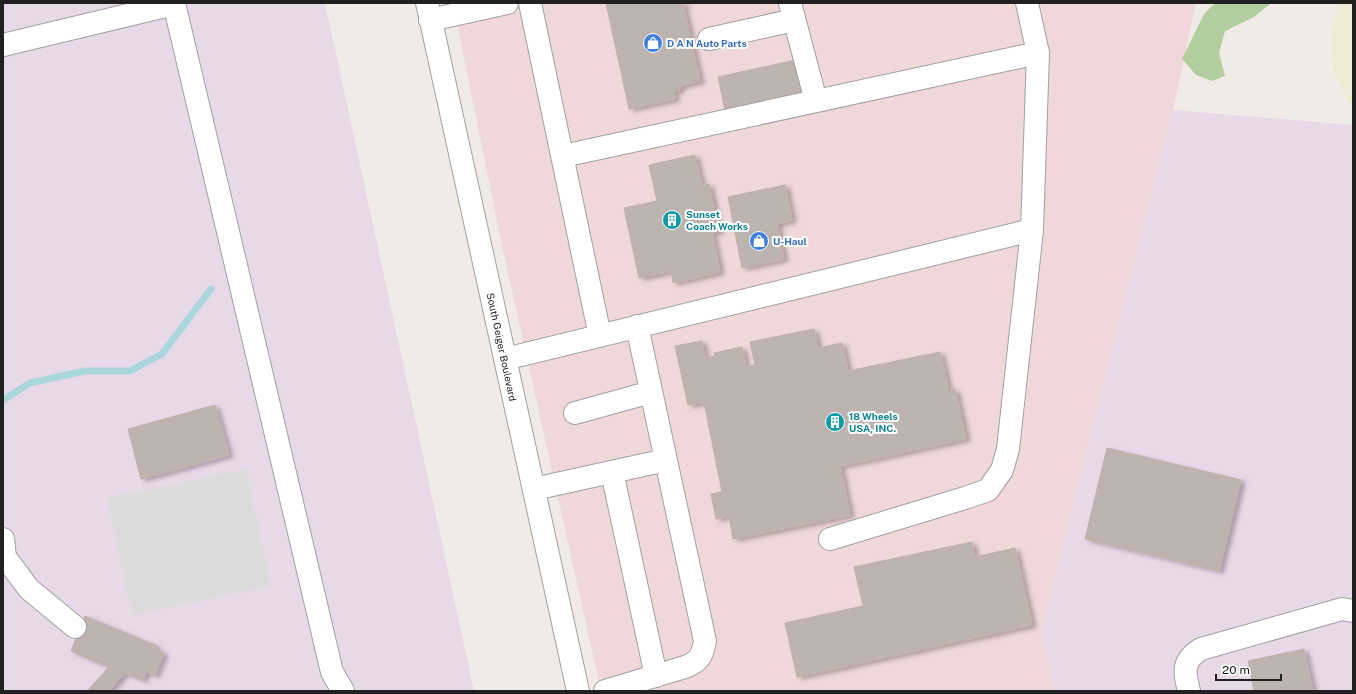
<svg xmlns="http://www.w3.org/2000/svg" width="1356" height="694" viewBox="0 0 1356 694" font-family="'Public Sans',sans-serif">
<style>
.commercial{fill:#efd7da}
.industrial{fill:#e8d9e8}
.farmland{fill:#edebd3}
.forest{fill:#b2cd9e}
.parking{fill:#dcdcdc}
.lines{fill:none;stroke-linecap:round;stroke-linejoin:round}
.stream{stroke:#aad7db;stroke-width:7}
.building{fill:#bdb4b0;stroke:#c1b0aa;filter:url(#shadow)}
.minor-casing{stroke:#a1a1a1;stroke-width:24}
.minor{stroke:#fff;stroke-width:22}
.labels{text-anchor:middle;stroke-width:4;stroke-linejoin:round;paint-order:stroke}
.shop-label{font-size:10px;font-weight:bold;fill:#366cbe;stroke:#fff;text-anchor:start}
.culture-label{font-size:10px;font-weight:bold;fill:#0d838f;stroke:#fff;text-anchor:start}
.street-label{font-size:10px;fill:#202020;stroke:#fff}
</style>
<defs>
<filter id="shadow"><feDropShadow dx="4.5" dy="2.5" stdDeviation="2" flood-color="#0004"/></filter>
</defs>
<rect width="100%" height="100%" fill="#f0ebe7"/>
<path class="commercial" d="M453,3H1196L1173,110L1042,630L1055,691H601L502,246Z"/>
<path class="industrial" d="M3,3H325L474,691H3Z
M1173,110L1353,125V691H1055L1042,630Z"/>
<path class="farmland" d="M1338,3H1353V111L1334,71L1332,37Z"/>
<path class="forest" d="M1215,3H1271L1254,17L1225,31L1219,53L1225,76L1212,81L1196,75L1182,59L1204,14Z"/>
<path class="parking" d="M246,469L271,586L132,615L107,498Z"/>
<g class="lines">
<path class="stream" d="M3,400L30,383L85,371H130L162,354L211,289"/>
</g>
<path class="building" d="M606,3H688L683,4L700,81L680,86V90L674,91L675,99L629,109Z
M796,60L803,93L725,110L718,77Z
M695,155L702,186L709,184L719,231L712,233L720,272L673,283L671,271L639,278L624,208L657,201L649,165Z
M785,185L792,220L777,224L784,259L742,268L728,197Z
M814,329L818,348L842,343L848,371L940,352L949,391L955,389L966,439L840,466L850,515L733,539L729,516L716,519L711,494L722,492L704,402L688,405L675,346L702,341L705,358L715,356L714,353L742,347L746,367L755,365L750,342Z
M215,405L229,455L141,479L128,429Z
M1107,448L1241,480L1219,571L1085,539Z
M972,542L975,557L1015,548L1032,625L797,677L785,623L863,606L854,567Z
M85,616L157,646L155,649L164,653L155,675L146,672L143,680L125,673L109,691H87L109,667L71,651Z
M1304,649L1313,691H1254L1248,661Z"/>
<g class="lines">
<defs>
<path id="minor" d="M174,3L332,672L343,691
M427,3L578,691
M530,3L600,336
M790,3L816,101
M430,20L507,3
M709,39L794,20
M3,45L174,4
M563,156L1038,53
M505,359L1032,230
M575,413L651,392
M612,472L656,676
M534,489L666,460
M3,539L5,557L29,589L75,627
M830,539L965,498L988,490L1002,470L1008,449L1032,230L1038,53L1027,3
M605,691L685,667C700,661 702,656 705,641L637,326
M1189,691C1184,671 1182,661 1201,649L1342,609L1353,611"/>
</defs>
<use href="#minor" class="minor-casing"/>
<use href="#minor" class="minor"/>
</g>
<defs>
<symbol id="shop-disc" viewBox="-11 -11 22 22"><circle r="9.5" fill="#3f7fe0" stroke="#fff"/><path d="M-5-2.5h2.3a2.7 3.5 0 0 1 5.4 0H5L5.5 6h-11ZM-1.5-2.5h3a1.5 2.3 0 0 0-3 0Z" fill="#fff"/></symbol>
<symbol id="building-disc" viewBox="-11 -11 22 22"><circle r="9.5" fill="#0f9aa8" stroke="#fff"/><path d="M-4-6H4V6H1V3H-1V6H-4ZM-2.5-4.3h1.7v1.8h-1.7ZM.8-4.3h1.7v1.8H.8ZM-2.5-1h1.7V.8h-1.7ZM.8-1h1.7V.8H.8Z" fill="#fff"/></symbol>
</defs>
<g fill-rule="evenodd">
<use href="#shop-disc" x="642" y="32" width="22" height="22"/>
<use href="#building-disc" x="661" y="209" width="22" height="22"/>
<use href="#shop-disc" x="748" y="230" width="22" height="22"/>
<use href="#building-disc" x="824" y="411" width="22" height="22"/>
</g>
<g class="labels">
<g class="shop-label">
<text x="667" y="47">D A N Auto Parts</text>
<text x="773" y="245">U-Haul</text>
</g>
<g class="culture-label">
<text x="686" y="218">Sunset<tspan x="686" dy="12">Coach Works</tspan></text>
<text x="849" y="420">18 Wheels<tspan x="849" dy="12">USA, INC.</tspan></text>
</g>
<g class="street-label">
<text transform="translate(502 347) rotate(78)" y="4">South Geiger Boulevard</text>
</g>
</g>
<rect width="1356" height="694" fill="none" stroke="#202020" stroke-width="8"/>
<path d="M1216 674v6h65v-6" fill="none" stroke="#202020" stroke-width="2"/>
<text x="1222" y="674" font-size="12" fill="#202020" stroke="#ffffff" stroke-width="3" paint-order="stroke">20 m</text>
</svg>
